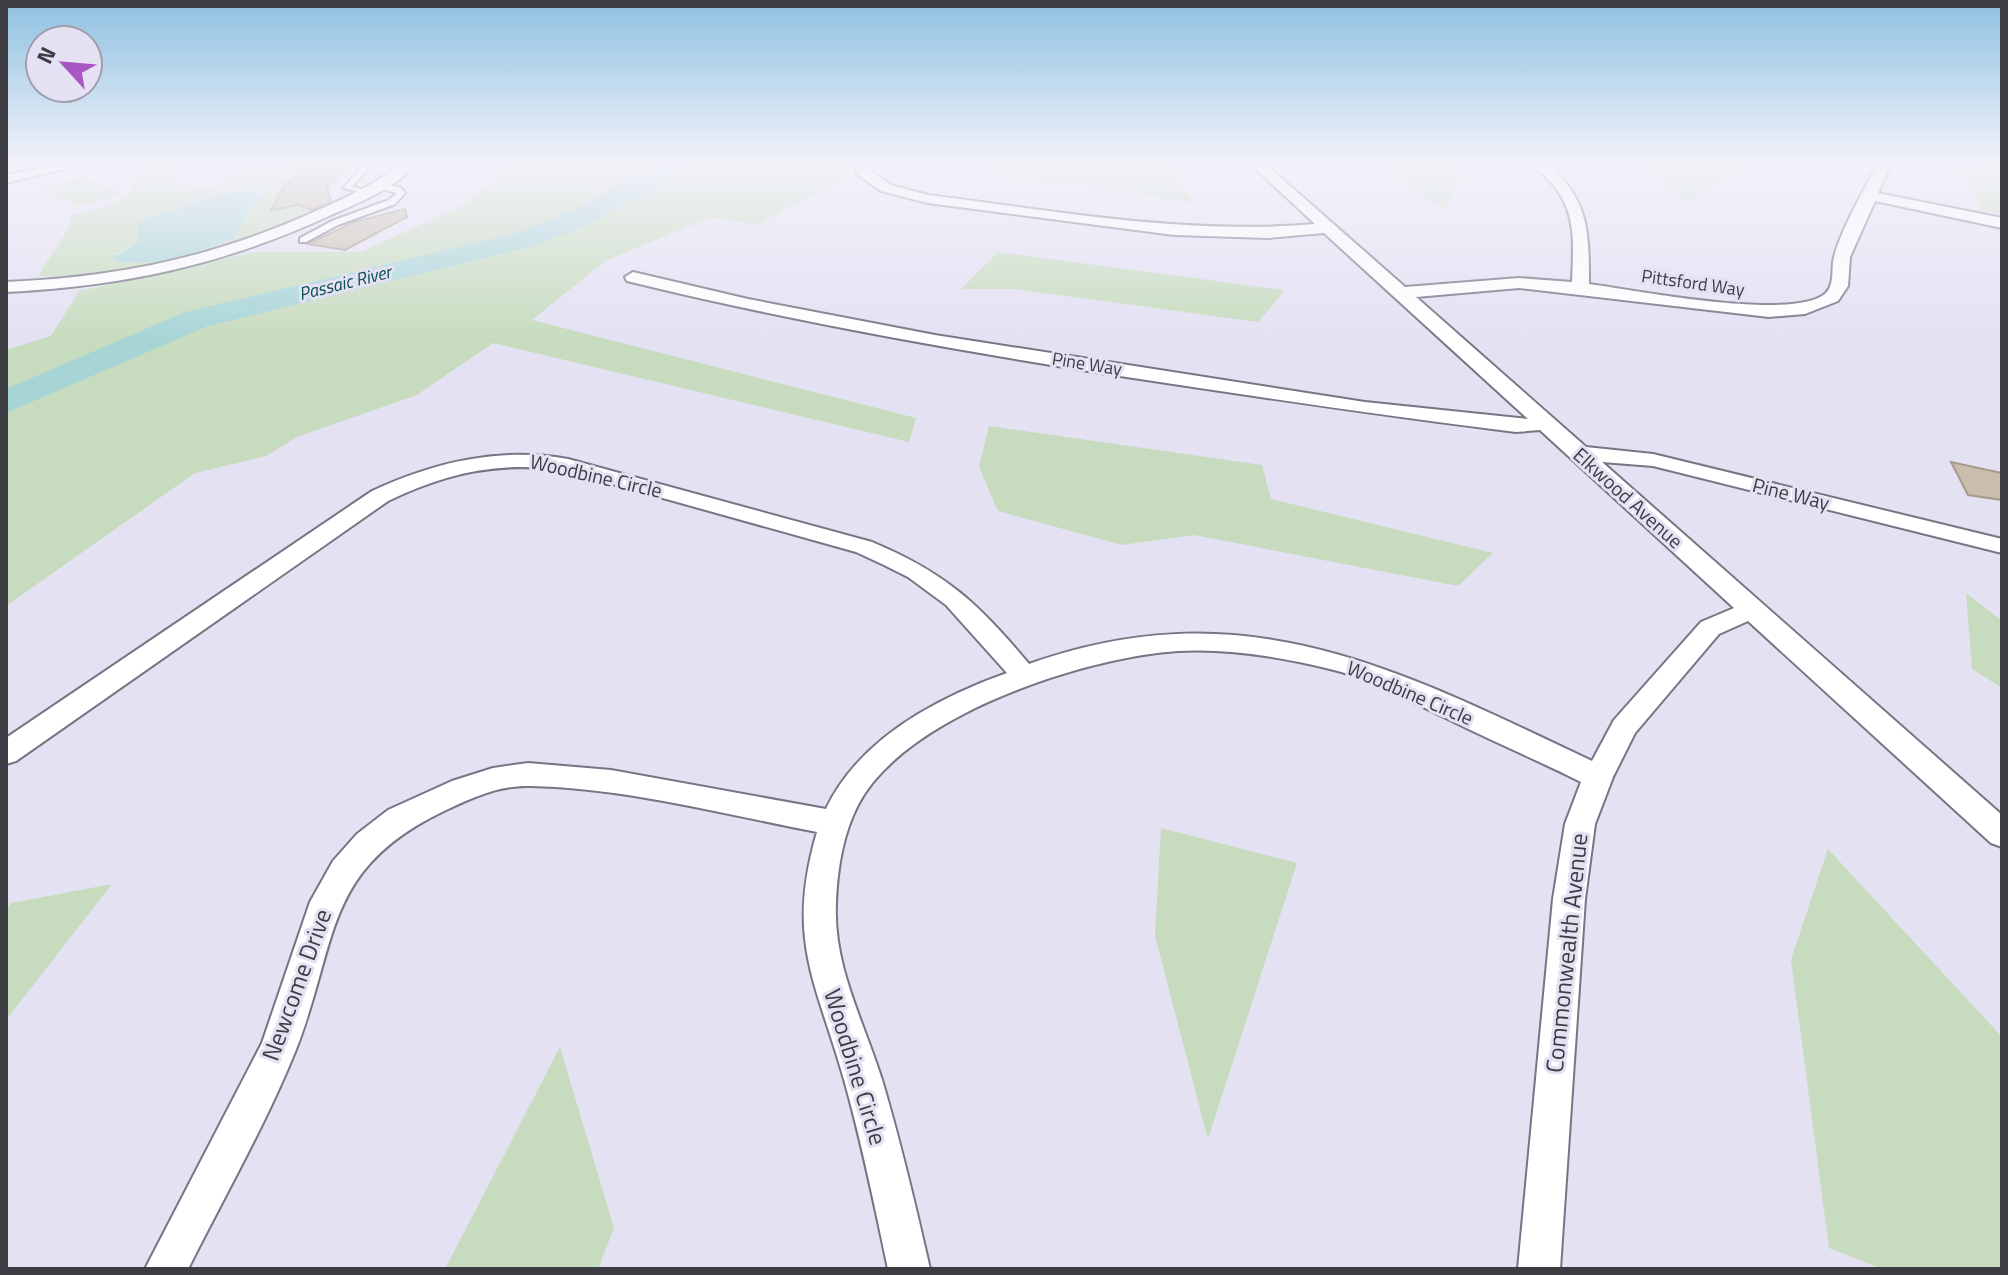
<svg xmlns="http://www.w3.org/2000/svg" width="2008" height="1275" viewBox="0 0 2008 1275" font-family="'Titillium Web',sans-serif">
<style>
.green{fill:#c7dcbe;fill-rule:evenodd}
.water{fill:#a7d5d6}
.lines{fill:none;stroke-linecap:round;stroke-linejoin:round}
.river{fill:#a7d5d6;fill-rule:evenodd}
.building{fill:#c9bdae;stroke:#a79b8d;stroke-width:2}
.lane-casing{stroke:#777585;stroke-width:4}
.street-casing{stroke:#777585;stroke-width:4}
.lane{fill:#fff;fill-rule:evenodd}
.street{fill:#fff;fill-rule:evenodd}
.labels{text-anchor:middle;stroke-width:6;stroke-linejoin:round;paint-order:stroke}
.far-water-label{font-size:18px;font-style:italic;fill:#084e4f;stroke:#e4e1f3}
.far-street-label{font-size:18px;fill:#3d3c43;stroke:#e4e1f3}
.street-label{font-size:20px;fill:#3d3c43;stroke:#e4e1f3}
.near-street-label{font-size:24px;fill:#3d3c43;stroke:#e4e1f3}
</style>
<rect width="100%" height="100%" fill="#e4e1f3"/>
<path class="green" d="M149,162H184L179,167L176,182C201,191 226,188 242,166L298,165L299,175L285,185L282,207H320C251,239 173,272 95,277C77,278 58,276 39,276C49,253 68,239 71,215L117,203L130,192L135,177ZM246,191L260,194L263,199L248,209L238,234L233,239C198,252 151,271 116,254L138,242L137,226L144,219L230,192Z
M521,162H849L852,174L757,225L712,217L605,261L532,320L916,418L909,442L493,343L417,395L297,437L266,456L195,473L6,606V350L51,336L79,291L254,252H360L457,209Z
M984,162H1164L1196,204L1095,186L995,177Z
M1377,162H1447L1461,176L1445,210Z
M1642,162H1747L1685,202Z
M1987,162H2002V214L1980,210L1974,185L1946,169L1984,167Z
M85,176L122,194L79,207L42,188Z
M998,252L1284,290H1285L1258,322L1014,289H961Z
M989,426L1262,465L1271,499L1493,553L1458,586L1194,535L1122,545L998,511L979,467Z
M1966,593L2002,621V688L1972,669Z
M1161,828L1297,863L1208,1139L1155,936Z
M1828,849L2002,1037V1269H1882L1829,1248L1791,960Z
M112,884L6,1020V909L11,903Z
M560,1047L614,1228L598,1269H445Z"/>
<path class="water" d="M246,191L260,194L263,199L248,209L238,234L233,239C198,252 148,271 111,259L138,242L137,226L144,219L224,193Z"/>
<g class="lines">
<path class="river" d="M662,162H694L690,167L595,221L538,245L208,326L6,413V389L185,312L518,233L575,209Z"/>
</g>
<path class="building" d="M297,162H355L327,187L331,201L312,210L298,205L271,210L285,185L299,175Z
M405,209L407,217L345,250L308,244L354,222Z
M1951,462L2002,473V500L1968,495Z"/>
<g class="lines">
<defs>
<path id="lane" d="M358,162H366L367,171L352,187L372,191V195L343,188L359,171Z
M378,184L400,187L405,193L395,204L338,225L306,242H300V238L332,221L389,200L397,193L378,188Z"/>
<path id="street" d="M66,162H92L6,183V175Z
M403,162H419C397,187 361,202 331,215C223,265 125,286 6,292V282C116,277 207,259 307,215C341,200 375,185 403,162Z
M854,162H868L869,169L891,185L928,195C1056,211 1186,235 1315,224L1248,162H1263L1405,287L1519,278L1572,282C1573,251 1577,216 1557,190C1550,179 1539,172 1531,162H1546C1589,200 1589,230 1589,284C1635,290 1795,322 1826,293C1835,284 1831,268 1834,257C1842,227 1864,191 1878,162H1892L1878,193L2002,218V228L1875,201L1850,257L1848,286L1838,301L1805,314L1769,317L1519,288L1416,297L1586,447L1653,454L2002,539V553L1653,466L1602,462L2002,815V847L1991,843L1748,621L1719,634L1635,733L1613,777L1595,824L1585,899L1560,1269H1518L1553,899L1565,824L1581,782C1537,760 1492,741 1448,719C1409,701 1372,679 1330,669C1281,657 1228,648 1178,651C1084,657 904,716 858,805C843,834 837,871 836,904C833,967 865,1024 883,1083C901,1144 916,1207 930,1269H888C875,1207 862,1144 845,1083C817,983 785,941 817,832C723,814 626,788 530,786C499,785 471,798 444,811C321,870 339,942 295,1052C265,1126 224,1197 188,1269H145L262,1043L310,902L333,861L357,834L388,810L452,781L493,768L528,763L611,770L826,809C859,739 937,698 1007,673L946,605L908,577L884,565L856,552L566,471C502,460 446,473 388,501L16,761L6,764V738L372,491C435,462 498,447 568,459L872,542C946,573 979,604 1029,664C1245,587 1400,670 1592,761L1614,720L1701,622L1734,608L1540,430L1516,432C1384,416 1252,396 1120,376C955,350 790,321 627,281L625,277L633,272L748,299L935,335L1365,402L1528,419L1324,233L1268,238L1174,235L928,203L881,191L857,174Z"/>
</defs>
<use href="#lane" class="lane-casing"/>
<use href="#street" class="street-casing"/>
<use href="#lane" class="lane"/>
<use href="#street" class="street"/>
</g>
<linearGradient id="sky" x2="0" y2="1"><stop stop-color="#8ec1e1"/><stop offset="0.48" stop-color="#f3f2fa"/><stop offset="1" stop-color="#f3f2fa" stop-opacity="0"/></linearGradient>
<rect width="2008" height="340" fill="url(#sky)"/>
<g class="labels">
<g class="far-water-label">
<text transform="translate(345 283) rotate(-14)" y="6">Passaic River</text>
</g>
<g class="far-street-label">
<text transform="translate(1693 283) rotate(8)" y="6">Pittsford Way</text>
<text transform="translate(1087 364) rotate(9)" y="6">Pine Way</text>
</g>
<g class="street-label">
<text transform="translate(596 476) rotate(13)" y="7">Woodbine Circle</text>
<text transform="translate(1791 494) rotate(14)" y="7">Pine Way</text>
<text transform="translate(1628 498) rotate(42)" y="7">Elkwood Avenue</text>
<text transform="translate(1410 693) rotate(23)" y="7">Woodbine Circle</text>
</g>
<g class="near-street-label">
<text transform="translate(1567 953) rotate(-84)" y="8">Commonwealth Avenue</text>
<text transform="translate(297 985) rotate(-70)" y="8">Newcome Drive</text>
<text transform="translate(855 1067) rotate(73)" y="8">Woodbine Circle</text>
</g>
</g>
<rect width="2008" height="1275" fill="none" stroke="#3d3c43" stroke-width="16"/>
<g transform="translate(64 64) rotate(296)"><circle r="38" fill="#e4e1f3" stroke="#a19fad" stroke-width="2"/>
<path d="M0-6L14 30L0 20L-14 30Z" fill="#a956c5"/>
<text y="-12" font-size="22" font-weight="bold" text-anchor="middle" fill="#3d3c43">N</text>
</g>
</svg>
